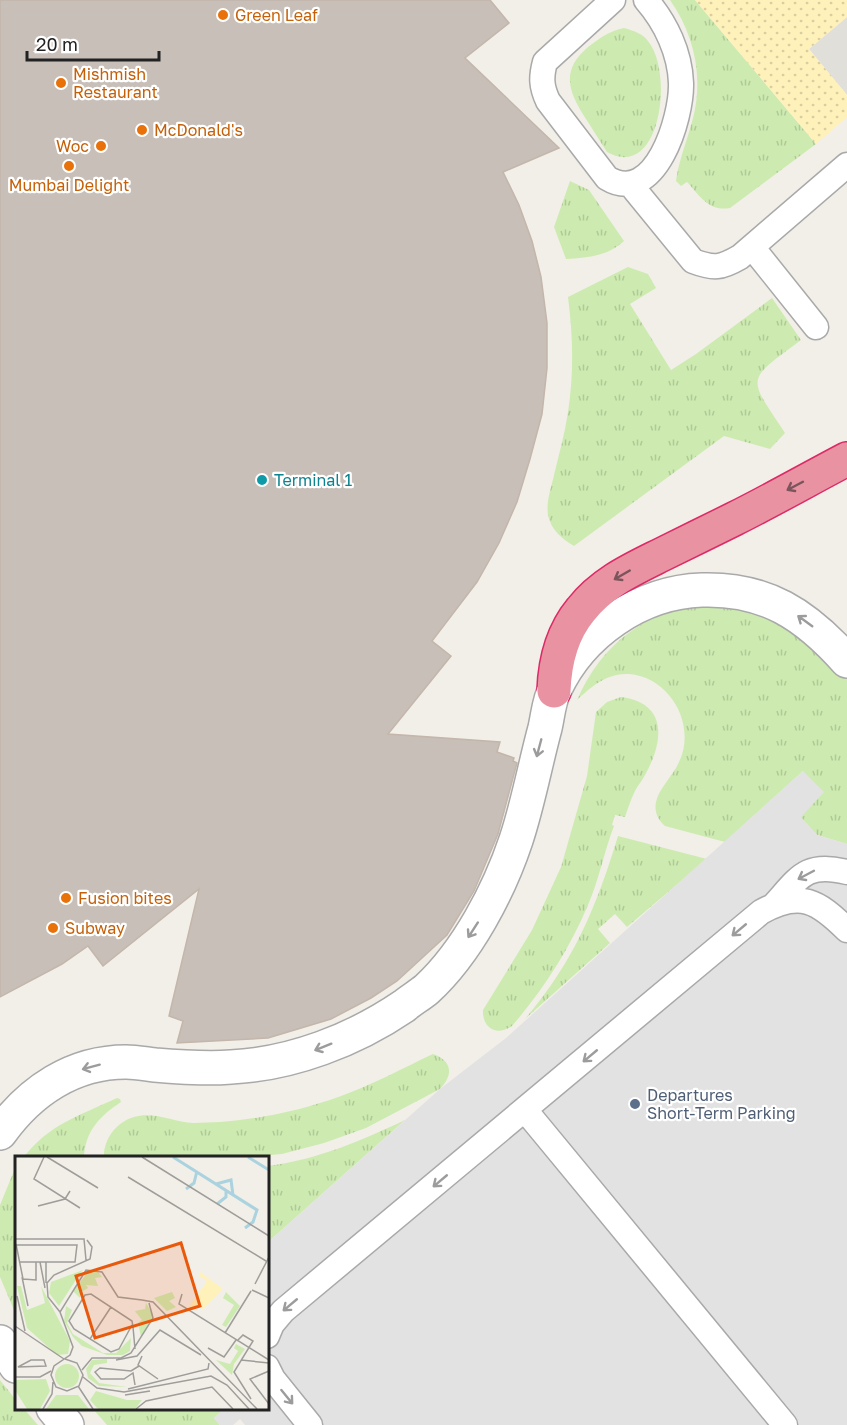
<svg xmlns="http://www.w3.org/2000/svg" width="847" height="1425" viewBox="0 0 847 1425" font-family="'Golos Text',sans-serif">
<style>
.airport{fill:#e1dfda}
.grass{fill:url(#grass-tufts)}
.sand{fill:url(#sand-dots)}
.parking{fill:#e2e2e2}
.building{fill:#c7bfb8;stroke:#c4b6ab;stroke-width:1.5}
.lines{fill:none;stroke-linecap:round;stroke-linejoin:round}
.service-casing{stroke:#a9a9a9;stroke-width:27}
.minor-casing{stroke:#a9a9a9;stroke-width:36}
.motorway-casing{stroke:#dc2a67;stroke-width:36}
.service{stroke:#fff;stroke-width:24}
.minor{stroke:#fff;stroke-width:33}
.motorway{stroke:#e892a2;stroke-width:33}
.oneway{stroke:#7b545c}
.oneway2{stroke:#9c9c9c}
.food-dot{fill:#e8710a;stroke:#fff;stroke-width:2}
.culture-dot{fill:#0f9aa8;stroke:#fff;stroke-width:2}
.service-dot{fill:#5c6f8a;stroke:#fff;stroke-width:2}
.labels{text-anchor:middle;stroke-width:4.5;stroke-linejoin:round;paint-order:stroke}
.food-label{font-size:16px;fill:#c56008;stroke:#fff;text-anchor:start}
.culture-label{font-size:16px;fill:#0d838f;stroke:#fff;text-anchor:start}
.service-label{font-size:16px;fill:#4e5e75;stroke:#fff;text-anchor:start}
.inset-river{fill:none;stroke:#aad3df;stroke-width:3}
.inset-road{fill:none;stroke:#9f9d99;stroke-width:1.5}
.view{fill:#e8590c;fill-opacity:0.15;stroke:#e8590c;stroke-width:3}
.inset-edge{fill:none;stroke:#222;stroke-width:3}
</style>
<defs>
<pattern id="grass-tufts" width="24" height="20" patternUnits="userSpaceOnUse" patternTransform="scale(1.5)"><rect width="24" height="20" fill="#cdebb0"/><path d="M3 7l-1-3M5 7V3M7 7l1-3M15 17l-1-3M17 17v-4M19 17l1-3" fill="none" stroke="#b0c997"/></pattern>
<pattern id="sand-dots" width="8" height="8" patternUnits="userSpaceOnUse" patternTransform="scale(1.5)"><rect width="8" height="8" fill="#fff1ba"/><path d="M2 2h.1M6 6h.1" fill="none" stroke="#dacea0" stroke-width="1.8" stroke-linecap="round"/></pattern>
</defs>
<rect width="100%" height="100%" fill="#f2efe9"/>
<path class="airport" d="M847,17V95L809,49Z"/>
<path class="grass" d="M670,0H695L816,144L730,208C709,212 700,196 687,182L681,186L676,181C679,158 689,136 694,114C703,73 693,33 670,0Z
M624,28C634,31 642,33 648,41C674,72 661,182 607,152C599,140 592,128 584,116C568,90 561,70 588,47C600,38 609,31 624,28Z
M570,181L589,190L624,241C608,256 587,258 566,259L554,227Z
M628,267L648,274L656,288L630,304L671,370L696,354L772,298L801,340C745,382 747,375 785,433L770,449L724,436L574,546C562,539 551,530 548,515C546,501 551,489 554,475C559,454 565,433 568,412C574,373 573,336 568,297Z
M706,602L757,608L815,642L847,678V844L817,835L800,817L803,771L725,842L665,826C658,820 654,812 656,802C659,788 673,776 679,762C697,725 670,677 629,674C607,673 592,686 577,700C603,642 644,613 706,602Z
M621,697C668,703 664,741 645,775C642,781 638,785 635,791C631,799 628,808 625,817L615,815L612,825L614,826C604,852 599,880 588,905C569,950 543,990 512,1026C497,1037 482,1028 483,1010L532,930L561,867L587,776L596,712L607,702Z
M618,836L707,859L627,927L615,914L598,929L610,943L525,1019C574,961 596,908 618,836Z
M433,1054C452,1061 454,1074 440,1089L366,1128L324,1143L282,1154L239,1158H104C103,1140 116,1122 134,1117C153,1111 174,1122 193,1123C202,1123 211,1122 220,1122C261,1119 303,1110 341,1096C372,1085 403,1068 433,1054Z
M117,1098L120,1099L121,1102C100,1116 85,1131 84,1158H23C49,1124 79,1116 117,1098Z
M405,1120L267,1243V1166C317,1160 360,1141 405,1120Z
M16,1166V1315L0,1277V1205Z
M0,1380L16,1400V1408L24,1409L38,1425H0Z
M93,1409H224L214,1418L220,1425H107Z"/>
<path class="sand" d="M695,0H847V17L809,49L847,95V117L816,144Z"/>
<path class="parking" d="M803,771L824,792L801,817L817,835L847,844V1425H245L240,1419L233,1425H220L214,1418L224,1409L267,1408V1243L440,1089L506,1038Z"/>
<path class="building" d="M0,0H490L509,23L465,58L559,148L503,172L519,205L532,241L541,277L547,323V368L542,414L530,459L517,502L499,543L477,582L432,641L451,656L388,734L500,742L497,752L514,758L513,761L517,763L498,834L474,891L447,935L397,981L371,998L331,1019L268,1038L177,1043L183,1021L169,1016L199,889L103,966L88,946L62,964L0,997Z"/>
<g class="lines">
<defs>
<path id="service" d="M613,0L545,62C541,77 541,86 548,101L607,178C655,207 682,118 681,83C680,53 666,23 646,0
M630,184L693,261C714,269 721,268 740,257L847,165
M752,247L816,327
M775,904C800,876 807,862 847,872
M525,1110L785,1425
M267,1336L272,1324L283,1311L761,912C800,890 818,901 847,930
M267,1367L273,1379L310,1425"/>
<path id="minor" d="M0,1133C30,1091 73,1062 126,1062C136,1062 146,1064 155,1065C180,1067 205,1069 231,1067C292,1064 354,1040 404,1006C411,1000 420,995 427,989C467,952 499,891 516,840C528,804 535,765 545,728C548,715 549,700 555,689C581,633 640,592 702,590C766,588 806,615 847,661
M0,1342L16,1366
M53,1408L67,1425"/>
<path id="motorway" d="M554,691C555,662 562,633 581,610C603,582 633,569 663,554C687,542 710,531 734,519C772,500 809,479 847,459"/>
</defs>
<use href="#service" class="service-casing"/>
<use href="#minor" class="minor-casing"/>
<use href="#motorway" class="motorway-casing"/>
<use href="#service" class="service"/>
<use href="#minor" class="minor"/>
<use href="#motorway" class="motorway"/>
</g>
<defs><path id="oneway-shaft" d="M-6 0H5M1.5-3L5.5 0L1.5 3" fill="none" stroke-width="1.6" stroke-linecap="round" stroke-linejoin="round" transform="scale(1.5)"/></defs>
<g class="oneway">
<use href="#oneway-shaft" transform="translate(795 486) rotate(152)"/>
<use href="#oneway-shaft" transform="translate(622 575) rotate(150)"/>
</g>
<g class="oneway2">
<use href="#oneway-shaft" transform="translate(805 621) rotate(-144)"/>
<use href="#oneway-shaft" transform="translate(539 748) rotate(105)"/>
<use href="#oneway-shaft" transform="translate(806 875) rotate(152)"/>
<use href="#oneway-shaft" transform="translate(473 930) rotate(123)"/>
<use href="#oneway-shaft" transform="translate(739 930) rotate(140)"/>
<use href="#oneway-shaft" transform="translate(323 1047) rotate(158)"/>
<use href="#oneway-shaft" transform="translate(590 1056) rotate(140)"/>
<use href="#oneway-shaft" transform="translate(91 1067) rotate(165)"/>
<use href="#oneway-shaft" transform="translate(440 1181) rotate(140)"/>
<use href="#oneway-shaft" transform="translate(290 1305) rotate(140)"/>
<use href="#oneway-shaft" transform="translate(287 1397) rotate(51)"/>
</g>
<g class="food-dot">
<circle cx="223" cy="15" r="6"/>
<circle cx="61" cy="83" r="6"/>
<circle cx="142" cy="130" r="6"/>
<circle cx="101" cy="146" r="6"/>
<circle cx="69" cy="166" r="6"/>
<circle cx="66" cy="898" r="6"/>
<circle cx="53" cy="928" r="6"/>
</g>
<circle class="culture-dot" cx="262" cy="480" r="6"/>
<circle class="service-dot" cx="635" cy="1104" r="6"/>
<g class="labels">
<g class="food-label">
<text x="235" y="21">Green Leaf</text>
<text x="73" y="80">Mishmish<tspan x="73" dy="18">Restaurant</tspan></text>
<text x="154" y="136">McDonald's</text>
<text x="89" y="152" text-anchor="end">Woc</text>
<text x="69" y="191" text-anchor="middle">Mumbai Delight</text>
<text x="78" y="904">Fusion bites</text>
<text x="65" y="934">Subway</text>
</g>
<g class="culture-label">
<text x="274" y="486">Terminal 1</text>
</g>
<g class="service-label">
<text x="647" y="1101">Departures<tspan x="647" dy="18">Short-Term Parking</tspan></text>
</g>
</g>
<g transform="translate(15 1156)">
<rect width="254" height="254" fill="#f2efe9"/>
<path d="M68,114L66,116L44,150L34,137L36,126ZM73,116H83L87,121L80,122L83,130L71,129L73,132L66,136L65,142L58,135ZM2,130H6L12,154L30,147L26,130L55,185L53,198L42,199L12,172ZM157,136L160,142L154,145L161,151L152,155L139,142ZM131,147L138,159L126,181L123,167L127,164L120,155L130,153ZM51,150L57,154L52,167L58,178L88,197H101L116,182L115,195L108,199H92L67,190L58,181L49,165ZM40 220a12 12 0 1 1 24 0a12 12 0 1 1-24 0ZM31,223L35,235L25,253H12L0,234V224ZM41,239H63L74,253H31Z" fill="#cdebb0"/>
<path d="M185,116L208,133L188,153L181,149L177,153L174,151L192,125L184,120Z" fill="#fff1ba"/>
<path d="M211,136L225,150L211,171L207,169L219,149L208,142ZM221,188L230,193L219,208L217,219L201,204L215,208L223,195L219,192ZM92,203V207L79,209L75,217L84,227L112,231L84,230L73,222L71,213L77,204ZM81,235L112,244H127L120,253H83L75,244Z" fill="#cdebb0"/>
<path class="inset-river" d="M158,1L242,54L238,66L230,72M233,1L254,14M201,28L216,24L218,39M171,33L179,27L182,15M202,48L211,41V34"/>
<path class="inset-road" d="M29,1L19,23L65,52M32,1L83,32M127,1L254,80M113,21L251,105M23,50L50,43L55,35M0,83H69L71,104M1,88L8,123L21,124V106M0,89H62L60,106H4M25,106L30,132M31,106V127M7,121L13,150M240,128L254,101M237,134L254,142M167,138L164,148L254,204M2,140L10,175M127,144L138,146L242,253M45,156L33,141L32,127L39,119L75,103L77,91L72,84M117,169L104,193L96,196L59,173L54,165L70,139L76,138L117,165L118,171L120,193M0,170L49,203M210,177L236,135M75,183L96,151M222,185L228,179L238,185L219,216L236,243M193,192L209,201L221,184M127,200L123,209L143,223M50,203L62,207L68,219L64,230L52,235L41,231L36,219L39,210L55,199L58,191L45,156L71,114L87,116L103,141L127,144M16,204H29L31,210L3,211ZM101,204L122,200L145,174L186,199M226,204L254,207M67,214L77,202H106L116,197L138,162L134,147M254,215L235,223L254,248M0,221H25L36,215M68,221L82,232L109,236L196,220L212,229L234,253M120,229L118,217L109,223H86L80,216L85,212L116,215L124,210M63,230L78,253M113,233L193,213L194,207M110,239L135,235M28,253L37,238L38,226M121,253L131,245L197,231L218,253"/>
<path class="view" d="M166,87L185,150L80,182L61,120Z"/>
<rect width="254" height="254" class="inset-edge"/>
</g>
<path d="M27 51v9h132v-9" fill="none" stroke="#222222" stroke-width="3"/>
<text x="36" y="51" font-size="18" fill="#222222" stroke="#ffffff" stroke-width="4.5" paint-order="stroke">20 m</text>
</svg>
